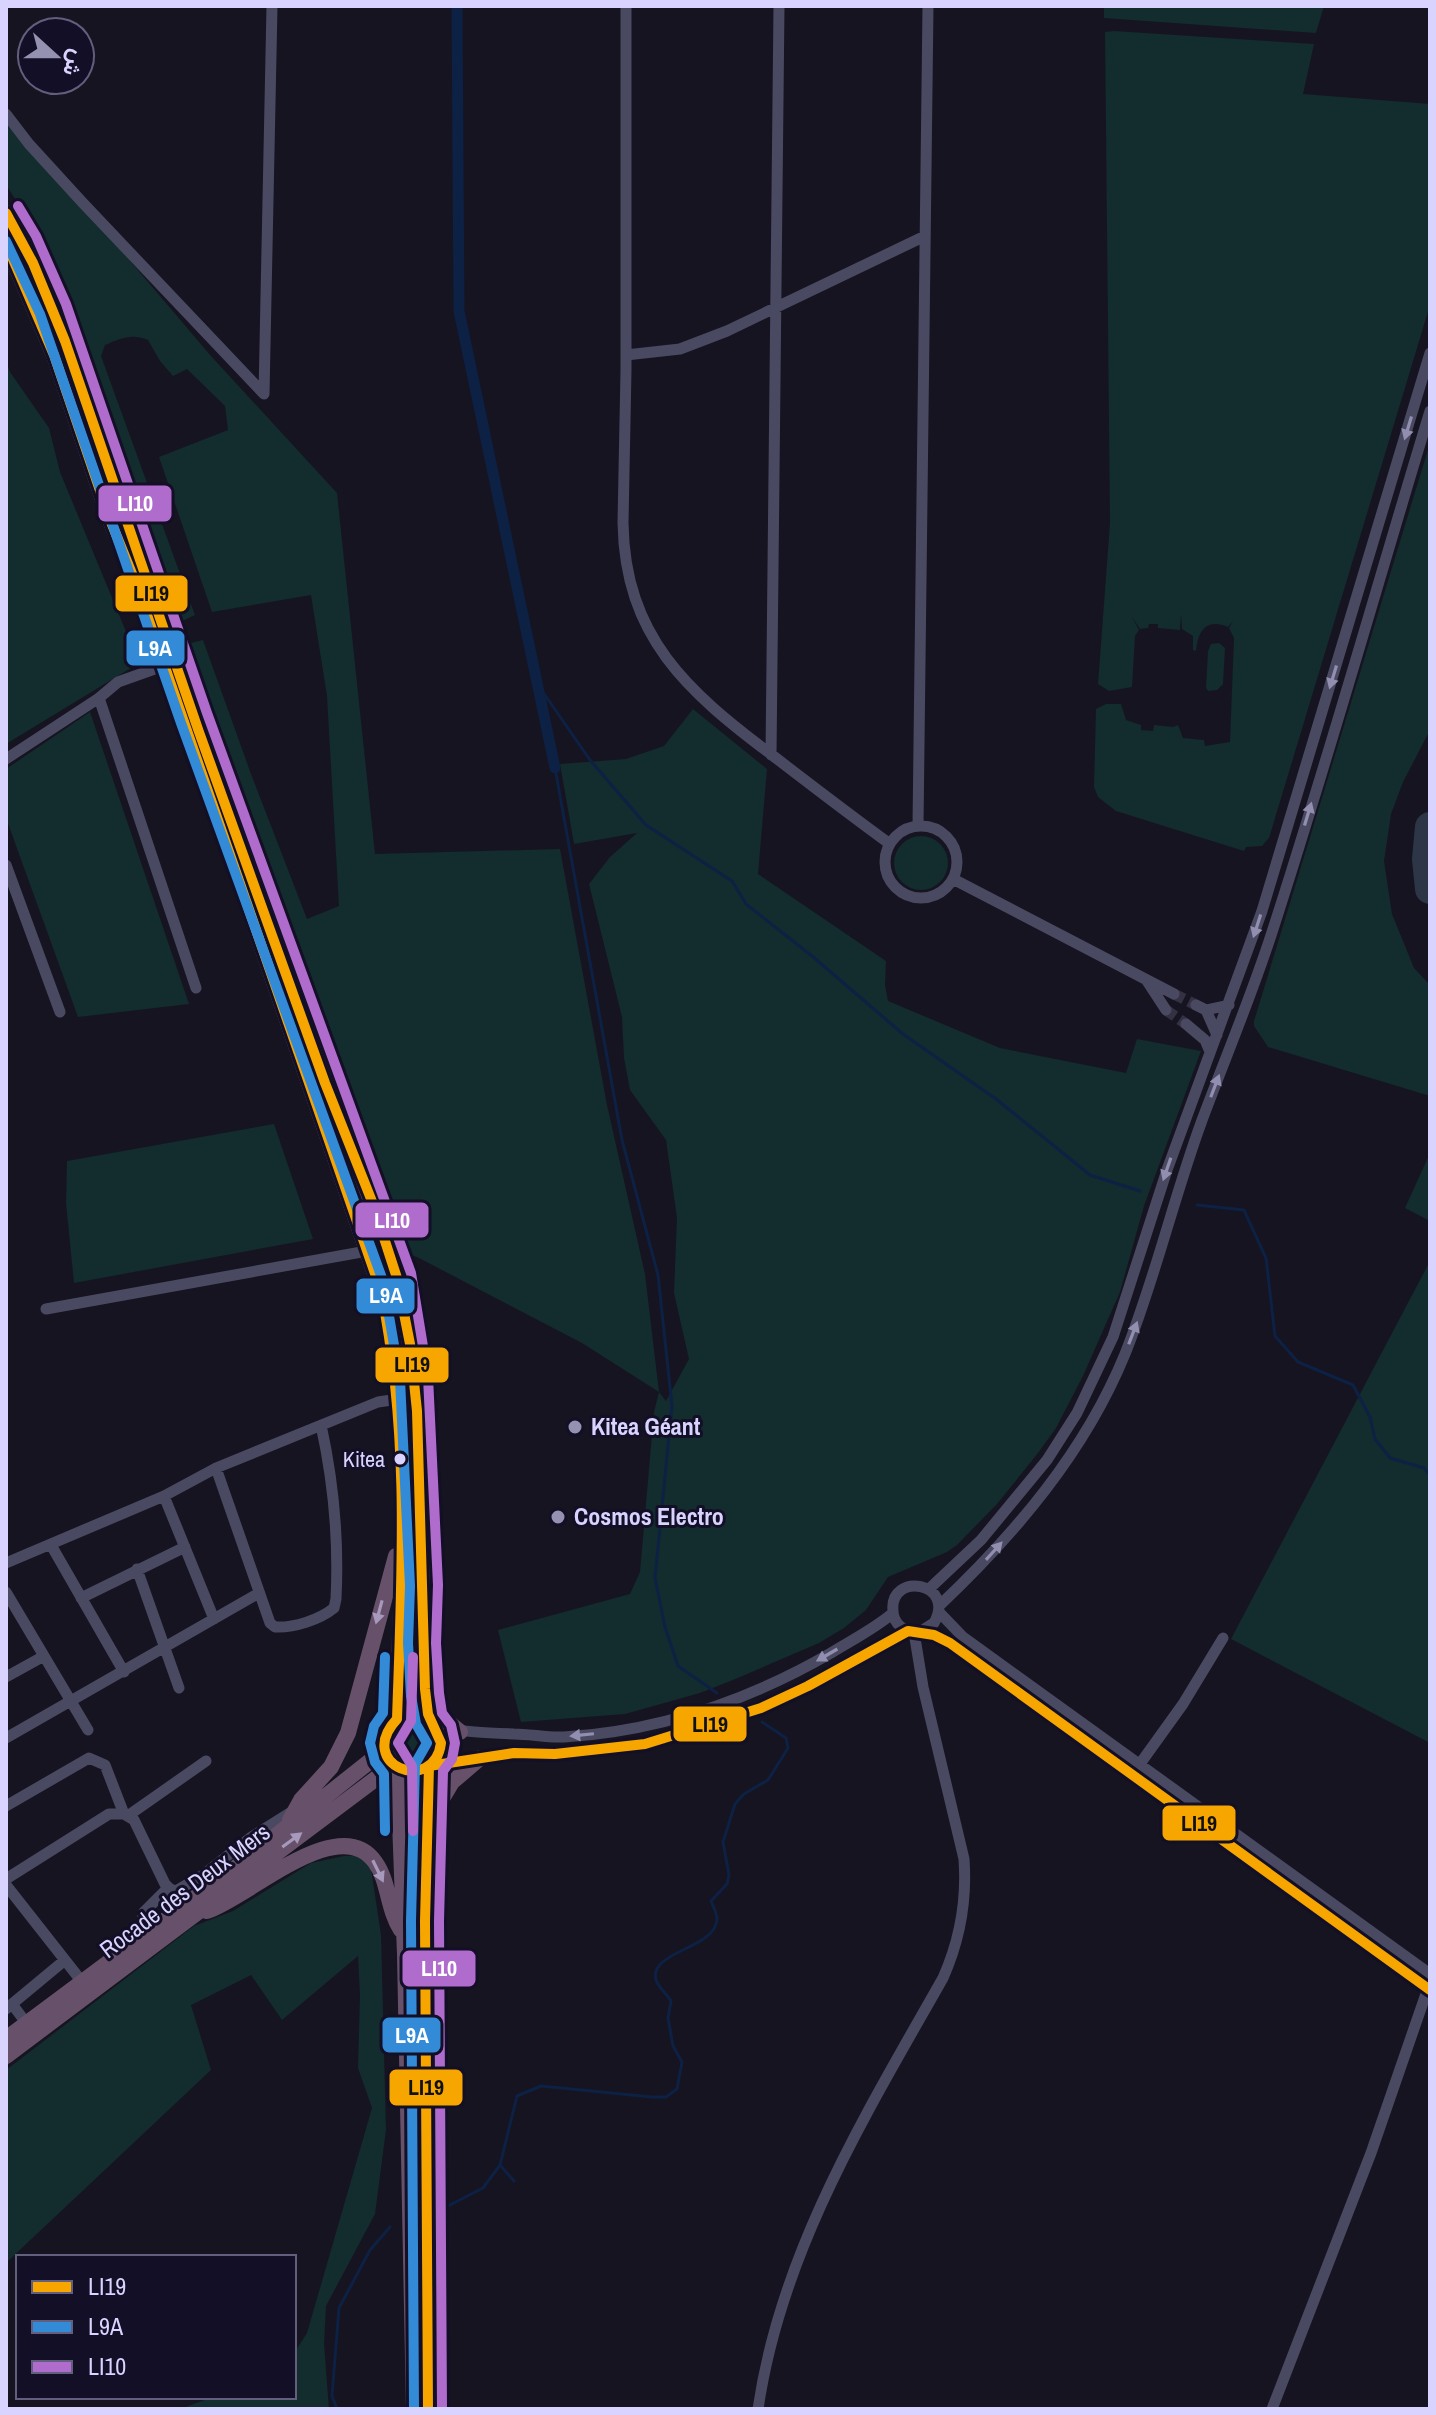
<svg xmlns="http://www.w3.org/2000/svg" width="1436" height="2415" viewBox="0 0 1436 2415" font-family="'Archivo Narrow',Vazirmatn,sans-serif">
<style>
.green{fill:#132c2d}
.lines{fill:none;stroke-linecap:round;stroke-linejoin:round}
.stream{stroke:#0d2144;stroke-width:3}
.canal{stroke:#0d2144;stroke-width:11}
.taxiway{stroke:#2c3646;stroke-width:30}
.minor-tunnel{stroke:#333142;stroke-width:11;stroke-dasharray:11 5.5;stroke-linecap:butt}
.minor{stroke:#4a4962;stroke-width:11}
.highway{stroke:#67516a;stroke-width:16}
.bus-1-casing{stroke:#130f26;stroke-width:16}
.bus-2-casing{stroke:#130f26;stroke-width:16}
.bus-3-casing{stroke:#130f26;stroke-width:16}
.bus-1{stroke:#f7a600;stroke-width:10}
.bus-2{stroke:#338bd7;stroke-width:10}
.bus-3{stroke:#b06ccc;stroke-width:10}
.oneway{fill:#928eb0}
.oneway2{fill:#a699bc}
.poi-dot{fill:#9591b1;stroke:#130f26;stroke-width:3}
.bus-dot{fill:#d9d4ff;stroke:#130f26;stroke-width:3}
.labels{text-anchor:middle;stroke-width:6;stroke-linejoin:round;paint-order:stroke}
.bus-label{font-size:22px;fill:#d9d4ff;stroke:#130f26;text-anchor:end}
.poi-label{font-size:24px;font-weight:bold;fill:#d9d4ff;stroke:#130f26;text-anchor:start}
.street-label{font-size:24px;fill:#d9d4ff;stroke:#130f26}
.line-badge{stroke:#130f26;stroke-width:3}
.badge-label{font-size:22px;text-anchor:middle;font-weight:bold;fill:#fff}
.pale-badge-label{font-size:22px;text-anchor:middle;font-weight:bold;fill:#111}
</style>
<rect width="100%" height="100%" fill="#161421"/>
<path class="green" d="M1104,6H1324L1316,33L1104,18Z
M1114,31L1314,44L1303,94L1430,104V305L1269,838L1262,846L1246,847L1244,851L1116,811L1098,797L1094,787L1096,709L1106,704H1121L1126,720L1141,725V730L1153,731L1154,725L1173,727L1178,725L1183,738L1204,740L1205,746L1230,742L1234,638L1229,628L1233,621L1228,627C1206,618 1198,631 1196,651L1193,650V636L1182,629L1181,615L1180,630L1158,628V624H1149L1148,628L1140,629L1132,617L1139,630L1135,636L1132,687L1109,691L1098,684L1110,523L1105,32Z
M6,115L211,356L337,493L375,854L560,849L607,1105L645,1274L659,1392L666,1401L689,1359L674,1293L677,1218L666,1140L630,1090L624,1058L622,1017L589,884L610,857L637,833L574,844L560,764L626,759L664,746L693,709L767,769L758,874L886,961L885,985L888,1001L1000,1048L1126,1073L1137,1039L1201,1051L1144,1206L1120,1292L1083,1376L1056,1428L1038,1453L997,1504L957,1545L947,1552L888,1577L866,1610L844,1628L819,1643L733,1680L700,1693L625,1714L521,1722L498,1630L630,1594L640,1572L654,1412L659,1392L582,1343L417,1257L405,1253L237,776L203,686L183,645L203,640L251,774L307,919L339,906L327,696L311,595L212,612L159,457L228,430L225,406L187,369L173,376L160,361L148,340C132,333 121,338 105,345L101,356L195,615L178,623L83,348L34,228L6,185Z
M6,361L10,372L49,428L60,472L139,663L6,744Z
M1430,443V730L1403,782L1391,814L1384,861L1392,914L1414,968L1430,985V1096L1268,1047L1254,1026V1021Z
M1219,643L1225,648L1223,684L1217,690L1208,691L1206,688L1208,651L1211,644Z
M90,712L189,1004L78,1017L6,818V769Z
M894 863a27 27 0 1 1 54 0a27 27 0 1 1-54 0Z
M274,1124L313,1239L74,1283L66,1203L67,1161Z
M1430,1153V1221L1405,1208Z
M1430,1261V1743L1231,1639Z
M390 1743a19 19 0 1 1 38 0a19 19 0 1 1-38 0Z
M369,1855L381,1935L386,2130L375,2214L326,2306L324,2344L329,2409H180L213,2397H294V2353L307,2333L372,2108L358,2068L360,1995L358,1956L282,2020L251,1975L191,2005L211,2070L6,2263V2070L194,1926L233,1911L311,1863L344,1856Z"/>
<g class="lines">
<path class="stream" d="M538,685L590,760L646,825L732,881L746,904L812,956L903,1034L996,1099L1090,1175L1140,1191
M555,768L622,1140L658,1275L672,1406L655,1578L665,1627L678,1666L717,1693
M1197,1205L1244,1210L1266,1258L1275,1336L1298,1362L1353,1385L1370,1417L1375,1439L1390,1458L1424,1468L1430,1475
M514,2181L500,2165L517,2096L541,2086L652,2097H666L677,2089L682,2062L673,2046L668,2018L671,2001C667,1994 658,1987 656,1980C648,1951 716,1949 717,1919C717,1913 713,1906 711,1901L727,1884L729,1875L723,1842L735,1804L744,1794L768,1780L788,1748L786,1738L762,1722
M446,2207L483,2188L500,2165
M337,2409L332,2396L339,2308L370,2250L390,2227"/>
<path class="canal" d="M457,6L459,311L555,768"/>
<path class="taxiway" d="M1430,827L1427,859L1430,889"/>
<path class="minor-tunnel" d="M1174,994L1196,1005
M1166,1010L1186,1024"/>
<path class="minor" d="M626,6V370L623,523C625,637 687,691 772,755C811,785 850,815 890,844
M6,114L29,144L82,202L264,394
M626,355L680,349L727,331L925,236
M264,394L272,6
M99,698L196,988
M771,755L779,6
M6,759L99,698L118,682L163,666
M918,826L928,6
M885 862a36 36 0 1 1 72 0a36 36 0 1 1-72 0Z
M6,865L60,1012
M953,879L1174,994
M1147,981L1166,1010
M1196,1005L1206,1010L1229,1005
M1206,1010L1217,1035
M1186,1024L1205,1040L1210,1052
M46,1309L367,1251
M216,1468L270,1623L275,1627C294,1628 319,1620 334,1608L336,1599C339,1539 334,1484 321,1425
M164,1496L214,1619
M51,1545L124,1672
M6,1563L164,1496L216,1468L378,1402L399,1399
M137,1569L179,1688
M929,1589L981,1540L1047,1460L1077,1413L1113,1337L1167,1170L1262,911L1430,353
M6,1592L88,1730
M81,1598L185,1547
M939,1606C1015,1534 1085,1452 1125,1354C1155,1279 1173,1200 1201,1123C1225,1058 1253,993 1274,926C1329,756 1378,582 1430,411
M939,1612L963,1637L1430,1974
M920,1632L934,1623C957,1582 889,1571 893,1611C893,1617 896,1623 901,1627C911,1634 934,1633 950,1643L1430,1990
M6,1677L44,1656
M435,1726C462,1732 487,1733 514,1734C531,1734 547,1738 564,1737C659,1731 748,1701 831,1653C852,1640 874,1629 893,1613
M6,1738L259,1593
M432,1764C458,1761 484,1756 511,1753C527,1751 544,1755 560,1753C629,1748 698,1736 762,1708C813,1686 858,1654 908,1631
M1137,1768L1183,1704L1223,1638
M6,1806L89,1758L105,1765L124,1814
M129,1815L206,1761
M6,1879L109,1814H124L134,1820L165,1884L170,1889L176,1891L203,1875L250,1838L293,1811
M6,1885L83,1983
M154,1927L143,1916L144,1912L168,1888
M12,2004L27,2024
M6,2009L65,1960
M758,2409C781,2251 866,2114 943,1978C960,1940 967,1901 964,1859L923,1687L914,1632
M1272,2409L1371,2153L1428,1988"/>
<path class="highway" d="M6,213L23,242L53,309L149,582L194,718L397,1277L414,1378L424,1586L422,1643L429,1719
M6,243L54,355L109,517L137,586L381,1291C415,1430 401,1577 397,1719
M426,1695L444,1719L460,1732
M384 1743a28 28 0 1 1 56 0a28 28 0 1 1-56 0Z
M398,1768L405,1954L414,2409
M430,1819L452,1782L480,1758
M290,1820L301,1800L331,1767L348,1733L396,1556
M207,1911C249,1897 339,1811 375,1862C389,1881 387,1908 401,1930
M6,2039L234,1869L384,1750
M6,2056L394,1765
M428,2409L425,1921L429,1766"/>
<defs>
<path id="bus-1" d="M6,213L33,263L65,341L199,732L325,1083L373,1204L397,1278L410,1344L417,1411L425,1689L428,1714L441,1743C434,1796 354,1765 397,1719C402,1572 410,1436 381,1291L137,586L109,517L54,355L6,243
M429,1766L514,1753L555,1754L645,1744L761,1708L808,1686L908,1631L934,1635L950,1643L1430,1990
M428,2409L425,1921L429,1766"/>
<path id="bus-2" d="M6,241L40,314L181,723L383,1281L400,1380L410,1586L408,1643L411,1696L416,1724L427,1743L415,1764L411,1921L414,2409
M385,1831L384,1774L375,1762L370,1743L374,1726L383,1713L385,1657"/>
<path id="bus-3" d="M18,206L36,236L66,304L207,713L411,1273L428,1377L438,1585L436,1643L439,1693L442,1713L451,1725L455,1743L452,1759L443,1771L439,1921L442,2409
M413,1657L411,1721L398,1743L412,1766L413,1831"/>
</defs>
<use href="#bus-1" class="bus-1-casing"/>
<use href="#bus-2" class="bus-2-casing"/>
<use href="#bus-3" class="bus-3-casing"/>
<use href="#bus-1" class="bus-1"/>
<use href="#bus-2" class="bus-2"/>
<use href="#bus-3" class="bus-3"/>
</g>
<defs><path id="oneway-solid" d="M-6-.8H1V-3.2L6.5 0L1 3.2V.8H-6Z" transform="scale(2)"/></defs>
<g class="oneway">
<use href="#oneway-solid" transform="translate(1408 428) rotate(107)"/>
<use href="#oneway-solid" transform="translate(1333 677) rotate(107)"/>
<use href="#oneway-solid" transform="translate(1308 814) rotate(-73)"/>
<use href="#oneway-solid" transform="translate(1257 926) rotate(108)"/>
<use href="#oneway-solid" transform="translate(1215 1086) rotate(-69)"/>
<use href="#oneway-solid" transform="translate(1167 1169) rotate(109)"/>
<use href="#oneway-solid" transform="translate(1133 1333) rotate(-69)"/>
<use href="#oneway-solid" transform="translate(994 1551) rotate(-48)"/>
<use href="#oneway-solid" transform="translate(827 1655) rotate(150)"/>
<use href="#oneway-solid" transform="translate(582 1735) rotate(174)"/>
</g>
<g class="oneway2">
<use href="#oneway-solid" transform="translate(379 1612) rotate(105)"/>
<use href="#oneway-solid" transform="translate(292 1840) rotate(-36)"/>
<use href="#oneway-solid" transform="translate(378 1871) rotate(64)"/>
</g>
<g class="poi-dot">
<circle cx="575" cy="1427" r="8"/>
<circle cx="558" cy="1517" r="8"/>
</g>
<circle class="bus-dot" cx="400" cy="1459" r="7"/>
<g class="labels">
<g class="bus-label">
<text x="385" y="1467">Kitea</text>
</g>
<g class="poi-label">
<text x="591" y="1435">Kitea Géant</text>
<text x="574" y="1525">Cosmos Electro</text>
</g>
<g class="street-label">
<text transform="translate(185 1891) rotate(-37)" y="8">Rocade des Deux Mers</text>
</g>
</g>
<g class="line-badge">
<rect x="97" y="484" width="76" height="39" rx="8" fill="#b06ccc"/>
<rect x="114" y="574" width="75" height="39" rx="8" fill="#f7a600"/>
<rect x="125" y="629" width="61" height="38" rx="8" fill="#338bd7"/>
<rect x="354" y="1201" width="76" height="38" rx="8" fill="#b06ccc"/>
<rect x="355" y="1277" width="61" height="38" rx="8" fill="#338bd7"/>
<rect x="374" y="1346" width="76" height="38" rx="8" fill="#f7a600"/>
<rect x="672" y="1705" width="76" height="38" rx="8" fill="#f7a600"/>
<rect x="1161" y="1804" width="76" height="38" rx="8" fill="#f7a600"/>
<rect x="401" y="1949" width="76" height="39" rx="8" fill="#b06ccc"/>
<rect x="381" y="2016" width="61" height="38" rx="8" fill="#338bd7"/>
<rect x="388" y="2068" width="76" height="39" rx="8" fill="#f7a600"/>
</g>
<g class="badge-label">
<text x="135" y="511">LI10</text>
<text x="155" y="656">L9A</text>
<text x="392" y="1228">LI10</text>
<text x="386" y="1303">L9A</text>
<text x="439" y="1976">LI10</text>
<text x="412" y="2043">L9A</text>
</g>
<g class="pale-badge-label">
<text x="151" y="601">LI19</text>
<text x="412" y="1372">LI19</text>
<text x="710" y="1732">LI19</text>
<text x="1199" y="1831">LI19</text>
<text x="426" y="2095">LI19</text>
</g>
<rect width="1436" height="2415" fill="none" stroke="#d9d4ff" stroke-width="16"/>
<rect x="16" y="2255" width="280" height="144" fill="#130f26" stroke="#625e7d" stroke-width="2"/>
<rect x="32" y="2281" width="40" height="12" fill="#f7a600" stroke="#625e7d" stroke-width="2"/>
<text x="88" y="2295" font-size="24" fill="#d9d4ff">LI19</text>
<rect x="32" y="2321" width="40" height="12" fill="#338bd7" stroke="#625e7d" stroke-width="2"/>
<text x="88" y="2335" font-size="24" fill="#d9d4ff">L9A</text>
<rect x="32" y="2361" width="40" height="12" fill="#b06ccc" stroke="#625e7d" stroke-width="2"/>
<text x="88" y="2375" font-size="24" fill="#d9d4ff">LI10</text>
<g transform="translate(56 56) rotate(111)"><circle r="38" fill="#130f26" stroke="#625e7d" stroke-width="2"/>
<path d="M0-6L14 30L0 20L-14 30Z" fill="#9591b1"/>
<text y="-12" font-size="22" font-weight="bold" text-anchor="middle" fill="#d9d4ff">ش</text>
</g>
</svg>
